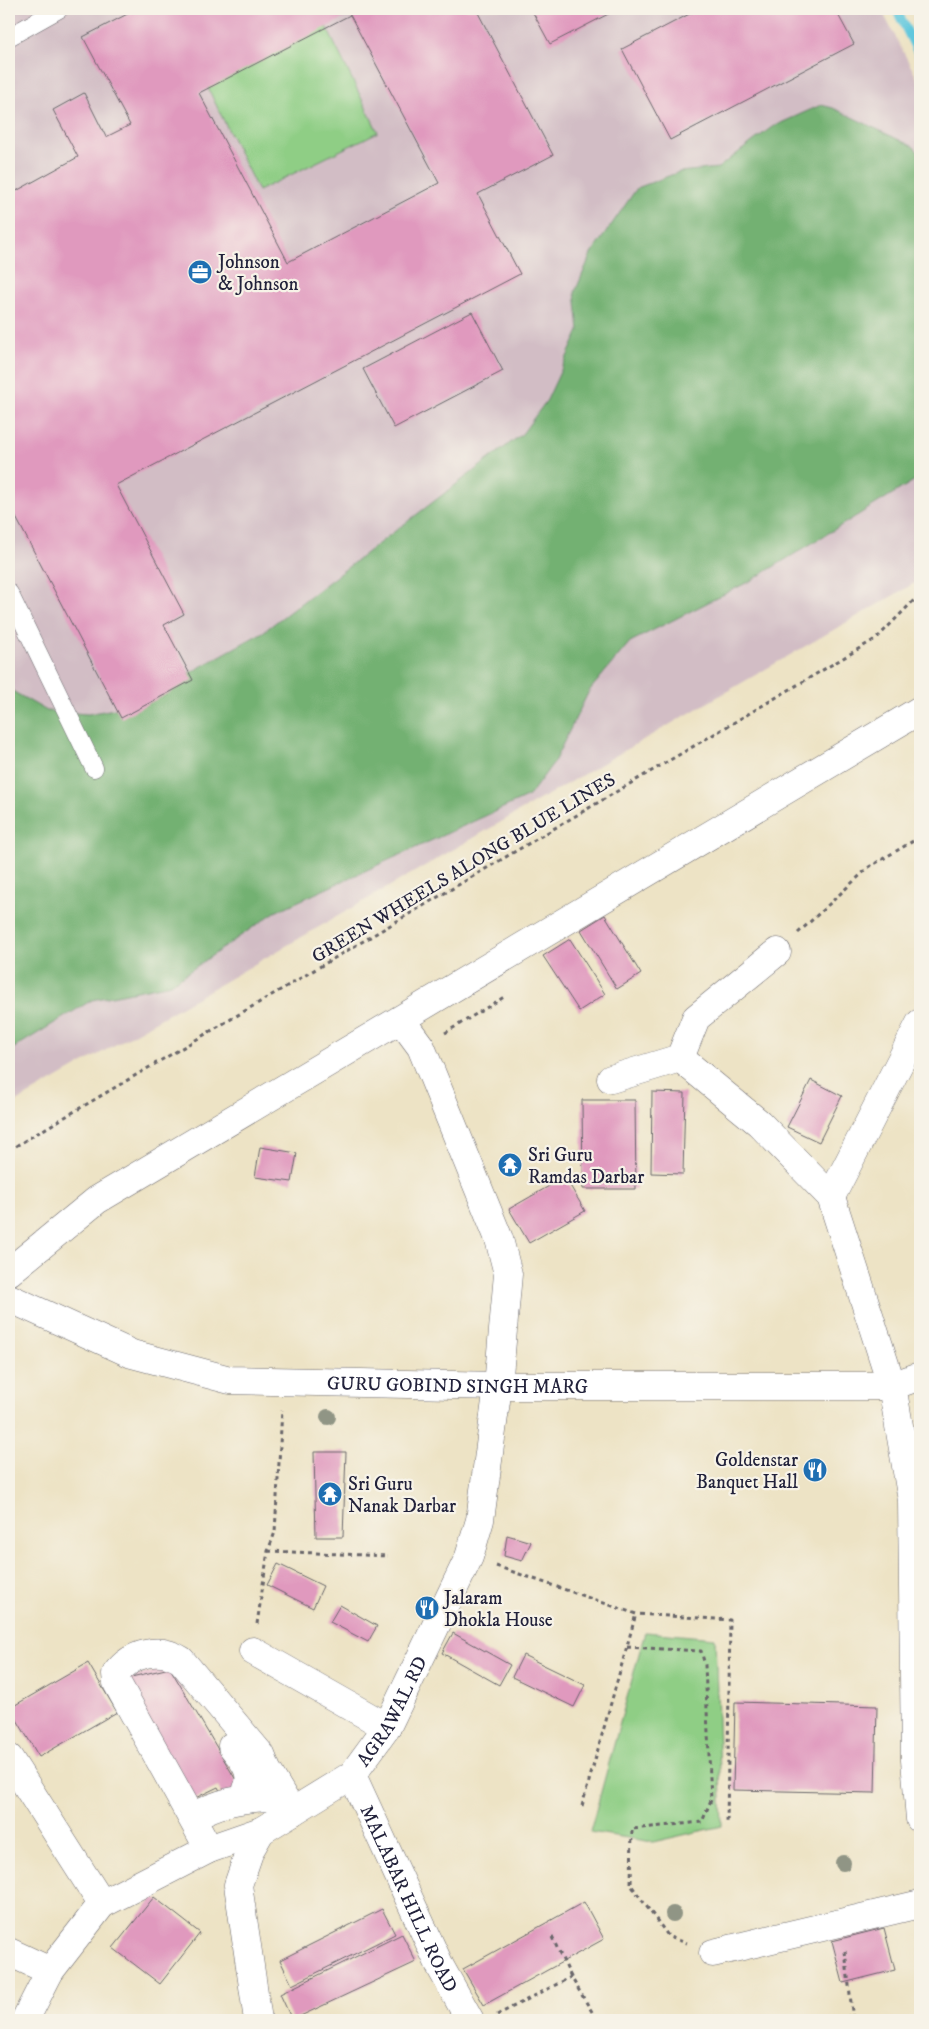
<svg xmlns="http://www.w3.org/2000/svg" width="929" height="2029" viewBox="0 0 929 2029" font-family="'IM FELL DW Pica',serif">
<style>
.industrial{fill:#d2bdc5}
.green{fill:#8fce85;stroke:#587860}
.forest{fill:#73b172;stroke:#4a6a56}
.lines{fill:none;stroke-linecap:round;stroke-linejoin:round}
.stream{stroke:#60c7dd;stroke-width:9}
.building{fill:#e099be;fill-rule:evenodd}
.service-casing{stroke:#69666b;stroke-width:19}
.minor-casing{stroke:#69666b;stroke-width:29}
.tertiary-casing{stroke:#69666b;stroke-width:29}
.path{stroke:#69666b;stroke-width:3;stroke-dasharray:4 4;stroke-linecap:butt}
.service{stroke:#fff;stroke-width:18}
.minor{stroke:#fff;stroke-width:28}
.tertiary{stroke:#fff;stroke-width:28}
.tree{fill:#909585}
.labels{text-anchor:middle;stroke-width:4.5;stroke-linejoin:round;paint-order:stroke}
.poi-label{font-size:19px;fill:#22223b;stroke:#f7f3e8;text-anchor:start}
.street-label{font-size:19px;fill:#22223b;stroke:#f7f3e8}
</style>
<rect width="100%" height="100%" fill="#f7f3e8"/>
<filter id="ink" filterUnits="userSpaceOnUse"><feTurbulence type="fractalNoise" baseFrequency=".02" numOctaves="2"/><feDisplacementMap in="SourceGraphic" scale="10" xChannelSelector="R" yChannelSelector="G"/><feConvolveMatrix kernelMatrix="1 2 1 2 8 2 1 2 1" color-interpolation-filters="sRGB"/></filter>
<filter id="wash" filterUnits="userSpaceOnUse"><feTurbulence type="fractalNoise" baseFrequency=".0096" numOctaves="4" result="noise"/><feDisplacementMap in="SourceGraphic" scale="20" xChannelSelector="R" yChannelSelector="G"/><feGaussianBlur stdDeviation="1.12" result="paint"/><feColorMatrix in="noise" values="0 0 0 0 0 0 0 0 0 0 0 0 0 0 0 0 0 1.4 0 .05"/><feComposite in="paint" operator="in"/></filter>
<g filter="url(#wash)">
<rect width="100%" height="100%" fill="#ede3c5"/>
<path class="industrial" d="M9,9H881L920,84V580L9,1106Z"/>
<path class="green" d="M324,22L378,132L258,191L204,80Z
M645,1632L715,1638L722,1826L653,1842L590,1832Z"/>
<path class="forest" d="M821,105L833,108L914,147L920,154V477L752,580L630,642L589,691L554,762L529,796L275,912L171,984L92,1000L9,1051V687L14,692L47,711L88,714L130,706L263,632L522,434L547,400L579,331L575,292L591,254L637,188L679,172L718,168L772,127Z"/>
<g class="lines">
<path class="stream" d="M896,9L920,57"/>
</g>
<g id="blocks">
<path class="building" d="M137,9H426L429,13L437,9H476L553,155L478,194L520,274L116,485L184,614L164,625L193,680L121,718L9,504V195L78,157L53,110L84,93L106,137L130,125L83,37ZM350,15L439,183L288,262L199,93Z
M531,9H618L550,44Z
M699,9H835L854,44L670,140L622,49Z
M472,312L503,371L394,428L363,369Z
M605,915L641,974L617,989L581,930Z
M570,939L605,994L579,1011L543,956Z
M811,1080L842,1096L819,1142L787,1127Z
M652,1092L685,1093L683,1174L651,1173Z
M582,1100H635L636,1189H583Z
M260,1147L297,1153L292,1182L255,1177Z
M565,1177L585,1211L529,1243L509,1209Z
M314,1452H346L343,1537H316Z
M507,1535L531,1542L522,1561L504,1556Z
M278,1564L323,1586L313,1608L267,1585Z
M340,1605L377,1626L368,1642L330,1622Z
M453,1633L510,1665L499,1685L442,1653Z
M523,1655L585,1685L574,1707L512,1677Z
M88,1663L117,1712L39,1757L10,1708Z
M170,1668L243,1792L225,1801L218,1787L185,1803L127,1678Z
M735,1702L877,1706L875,1793L733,1790Z
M154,1897L200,1933L160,1984L113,1948Z
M584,1902L604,1939L484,2005L463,1969Z
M382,1909L395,1934L292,1985L280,1960Z
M884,1928L895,1970L843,1983L832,1941Z
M402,1934L416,1962L292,2020L280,1994Z"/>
</g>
</g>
<g filter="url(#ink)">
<use href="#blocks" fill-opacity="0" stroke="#69666b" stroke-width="1"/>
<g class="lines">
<defs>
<path id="service" d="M9,37L59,9
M9,593L94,768"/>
<g id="minor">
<path d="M401,1020L421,1047L499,1239L508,1274L498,1386"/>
<path d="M680,1058L759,1123L831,1197L892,1386L912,1500L915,1760L920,1819"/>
<path d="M611,1079L680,1058L696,1018L777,952"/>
<path d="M831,1197L920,1023"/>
<path d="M9,1272L97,1200L920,710"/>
<path d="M253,1651L387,1727"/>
<path d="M232,1746C242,1759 255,1772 247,1789L249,1798"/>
<path d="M9,1758L102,1904"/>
<path id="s1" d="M352,1775L441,1968L470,2020"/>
<path d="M192,1817C220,1802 237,1799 268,1797"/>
<path d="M209,1849L117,1683L116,1674C131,1653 159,1646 181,1660L261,1755L267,1770L292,1812"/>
<path d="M9,1952L50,1971"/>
<path d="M713,1953L920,1904"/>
<path d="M25,2020L50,1971L102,1904L209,1849L261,1831"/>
</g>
<g id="tertiary">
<path id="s2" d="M9,1298L132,1354L230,1380L498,1386H892L920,1376"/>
<path id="s3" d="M258,2020L238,1885L250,1850L261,1831L352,1775L387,1727L469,1557L480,1520L498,1386"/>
</g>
</defs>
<use href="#service" class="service-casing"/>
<use href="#minor" class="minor-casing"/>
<use href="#tertiary" class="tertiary-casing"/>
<path class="path" d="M798,933L869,867L920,837
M445,1033L504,997
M9,1150L877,638L920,594
M268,1551L388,1556
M496,1566L636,1614L730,1620L727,1824
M257,1624L268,1551L275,1532L282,1410
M627,1647L701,1651L705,1665L711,1800L702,1822L632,1829L631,1885L669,1937L687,1943
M582,1806L636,1614
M552,1937L571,1977
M845,1951L853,2020
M497,2015L571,1977L597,2020
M838,2020L852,2015"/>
<use href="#service" class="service"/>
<use href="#minor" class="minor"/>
<use href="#tertiary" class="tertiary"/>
</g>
<g class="tree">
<circle cx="328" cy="1417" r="8"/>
<circle cx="843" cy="1863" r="8"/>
<circle cx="673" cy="1914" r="8"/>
</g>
</g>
<defs>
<symbol id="office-disc" viewBox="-11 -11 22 22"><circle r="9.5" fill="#1f6fb2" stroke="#f7f3e8"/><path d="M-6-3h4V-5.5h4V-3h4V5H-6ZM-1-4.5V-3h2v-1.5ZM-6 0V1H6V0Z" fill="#fff"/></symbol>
<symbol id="temple-disc" viewBox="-11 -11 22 22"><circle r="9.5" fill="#1f6fb2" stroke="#f7f3e8"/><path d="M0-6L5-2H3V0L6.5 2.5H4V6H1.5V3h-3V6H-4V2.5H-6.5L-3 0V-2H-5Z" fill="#fff"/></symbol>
<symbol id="restaurant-disc" viewBox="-11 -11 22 22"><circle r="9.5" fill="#1f6fb2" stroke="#f7f3e8"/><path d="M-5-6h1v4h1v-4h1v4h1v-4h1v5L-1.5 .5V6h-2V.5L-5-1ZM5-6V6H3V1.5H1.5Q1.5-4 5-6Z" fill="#fff"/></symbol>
</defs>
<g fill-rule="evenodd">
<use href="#office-disc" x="186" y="258" width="28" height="28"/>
<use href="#temple-disc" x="496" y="1151" width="28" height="28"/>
<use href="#restaurant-disc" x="801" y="1456" width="28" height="28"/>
<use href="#temple-disc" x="316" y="1480" width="28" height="28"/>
<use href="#restaurant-disc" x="413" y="1594" width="28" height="28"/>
</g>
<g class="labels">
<g class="poi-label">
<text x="218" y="268">Johnson<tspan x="218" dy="22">&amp; Johnson</tspan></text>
<text x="528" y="1161">Sri Guru<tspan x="528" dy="22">Ramdas Darbar</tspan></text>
<text x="798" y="1466" text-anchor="end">Goldenstar<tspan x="798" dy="22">Banquet Hall</tspan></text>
<text x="348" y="1490">Sri Guru<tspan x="348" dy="22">Nanak Darbar</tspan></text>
<text x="444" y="1604">Jalaram<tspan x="444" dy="22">Dhokla House</tspan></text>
</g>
<g class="street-label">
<text transform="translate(463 867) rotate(-31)" y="7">GREEN WHEELS ALONG BLUE LINES</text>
<text dy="7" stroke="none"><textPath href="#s2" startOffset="464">GURU GOBIND SINGH MARG</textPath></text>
<text dy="7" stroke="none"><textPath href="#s3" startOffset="378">AGRAWAL RD</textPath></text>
<text dy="7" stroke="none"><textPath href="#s1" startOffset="136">MALABAR HILL ROAD</textPath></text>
</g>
</g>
<rect width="929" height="2029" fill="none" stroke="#f7f3e8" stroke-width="30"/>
</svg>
